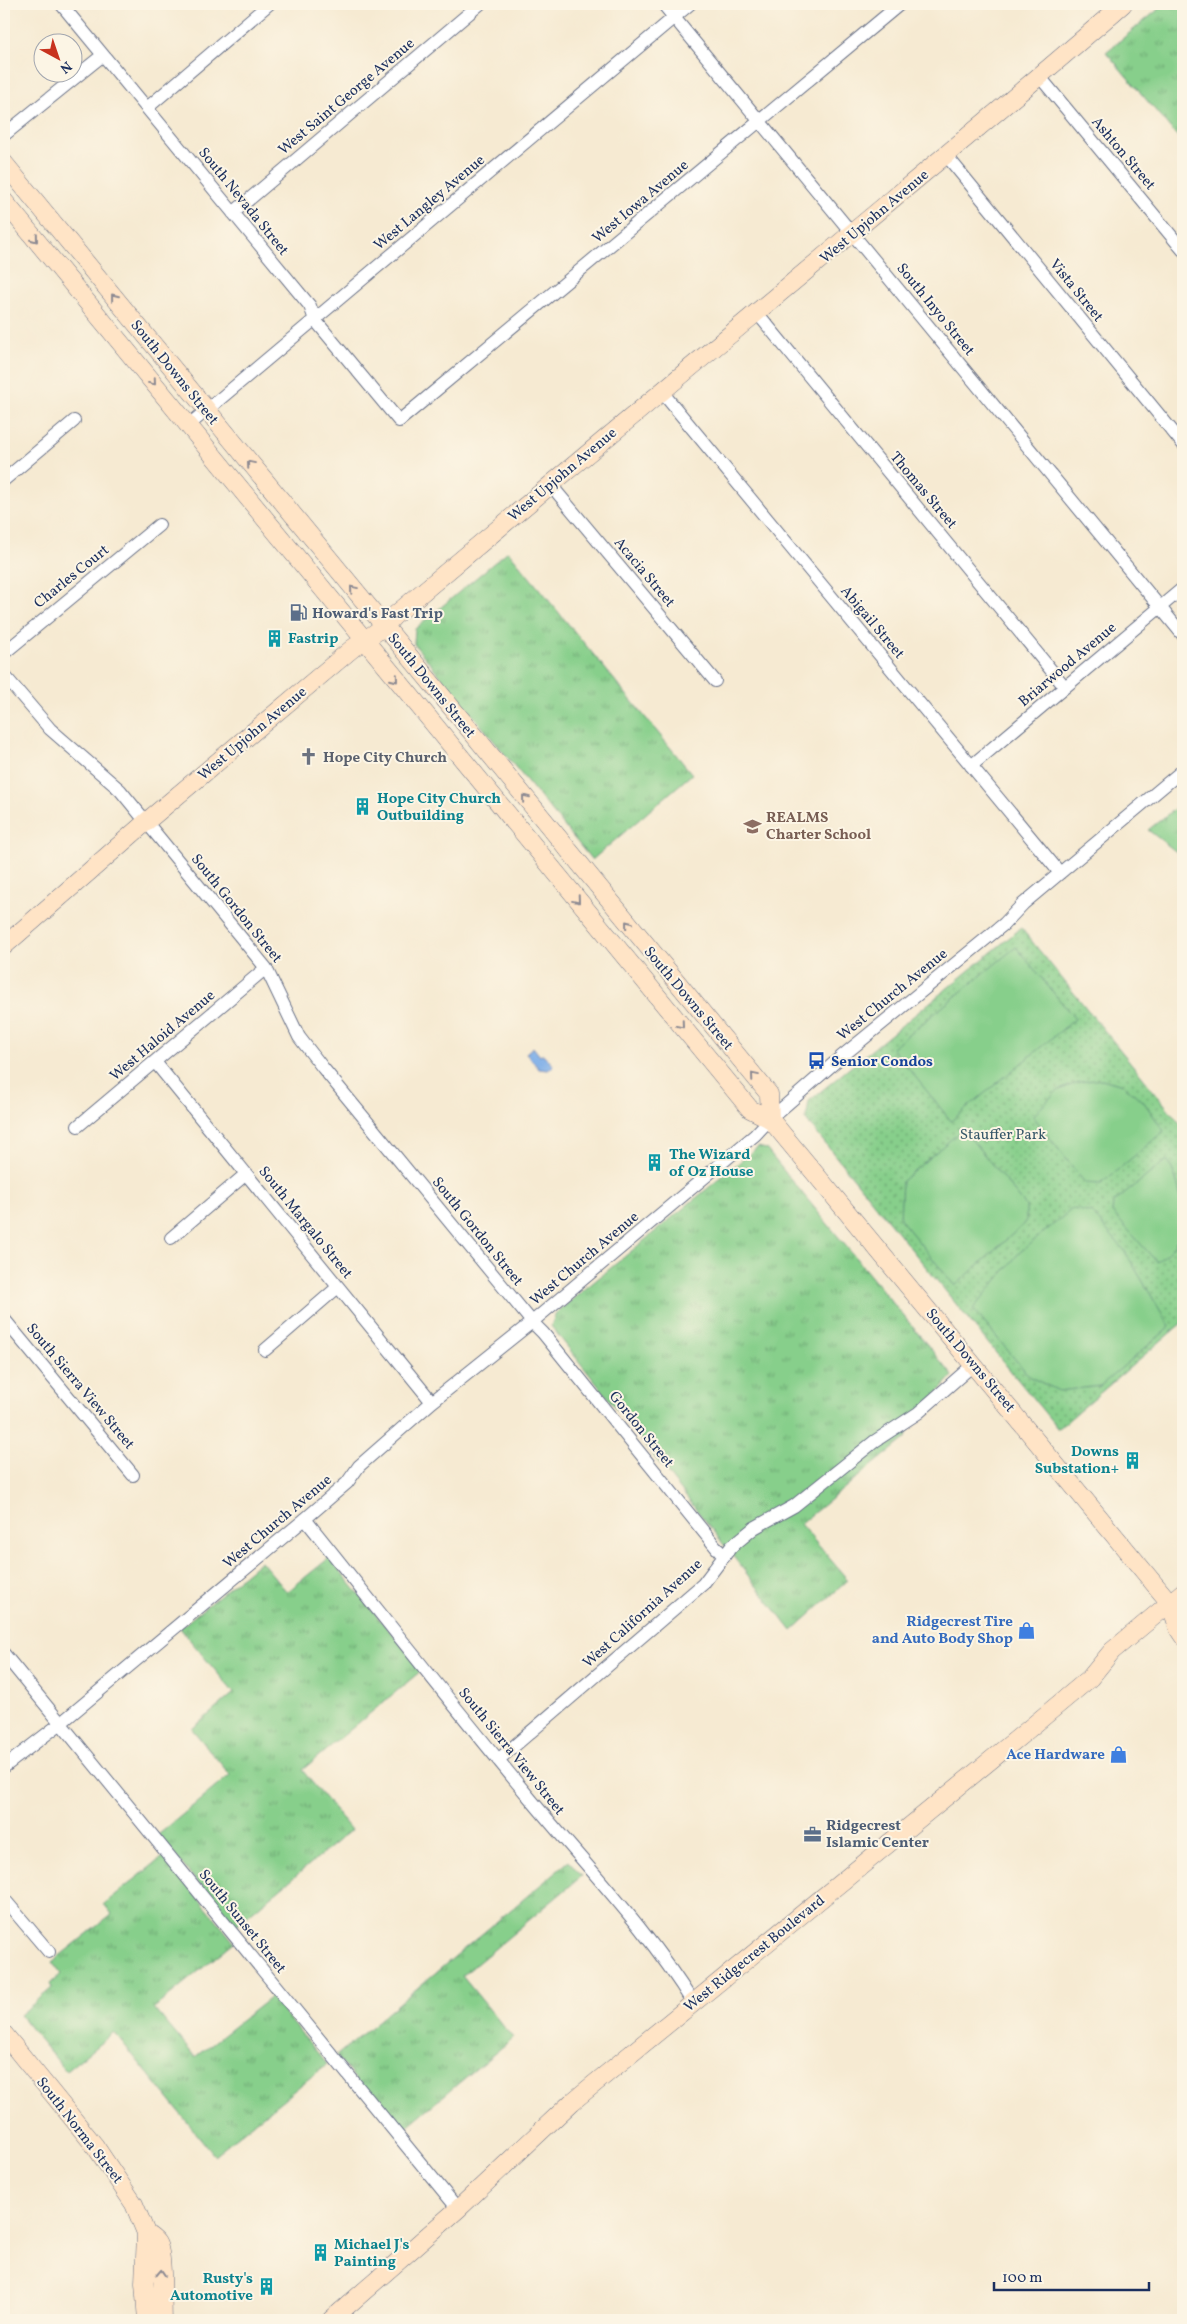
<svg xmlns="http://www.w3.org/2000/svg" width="1187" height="2324" viewBox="0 0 1187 2324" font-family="Vollkorn,serif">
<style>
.grass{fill:url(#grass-tufts);stroke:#517f74}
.park{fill:url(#park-dots);stroke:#517f74}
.pitch{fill:#87cf8b;stroke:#517f74}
.water{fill:#7dade8;stroke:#4c6ea3}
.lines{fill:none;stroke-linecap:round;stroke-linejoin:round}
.street-casing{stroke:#687087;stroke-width:14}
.secondary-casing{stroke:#687087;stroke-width:19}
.street{stroke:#fff;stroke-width:12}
.secondary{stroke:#ffe4c6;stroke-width:18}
.oneway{stroke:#8d8a92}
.labels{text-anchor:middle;stroke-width:4;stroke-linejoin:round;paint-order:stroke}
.street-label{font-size:15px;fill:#1b2f5e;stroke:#fcf5e5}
.service-label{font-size:15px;font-weight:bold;fill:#4e5e75;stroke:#fcf5e5;text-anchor:start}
.culture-label{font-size:15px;font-weight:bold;fill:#0d838f;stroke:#fcf5e5;text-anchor:start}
.worship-label{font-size:15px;font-weight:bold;fill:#5b616d;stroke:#fcf5e5;text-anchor:start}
.education-label{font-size:15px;font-weight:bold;fill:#785e54;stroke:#fcf5e5;text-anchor:start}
.transit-label{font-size:15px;font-weight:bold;fill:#164399;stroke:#fcf5e5;text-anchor:start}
.park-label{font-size:15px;fill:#365769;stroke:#fcf5e5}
.shop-label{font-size:15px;font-weight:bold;fill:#366cbe;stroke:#fcf5e5;text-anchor:end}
</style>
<defs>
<pattern id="grass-tufts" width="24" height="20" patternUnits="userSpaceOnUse" patternTransform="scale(1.25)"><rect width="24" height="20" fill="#87cf8b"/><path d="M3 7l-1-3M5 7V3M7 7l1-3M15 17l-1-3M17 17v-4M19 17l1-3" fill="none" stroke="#6ea875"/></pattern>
<pattern id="park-dots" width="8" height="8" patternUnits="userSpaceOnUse" patternTransform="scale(1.25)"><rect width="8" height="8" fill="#87cf8b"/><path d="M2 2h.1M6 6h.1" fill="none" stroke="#6ea875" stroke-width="1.8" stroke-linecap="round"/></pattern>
</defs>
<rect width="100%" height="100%" fill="#fcf5e5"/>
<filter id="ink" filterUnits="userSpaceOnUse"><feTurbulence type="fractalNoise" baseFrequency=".02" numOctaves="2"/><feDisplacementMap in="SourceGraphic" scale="10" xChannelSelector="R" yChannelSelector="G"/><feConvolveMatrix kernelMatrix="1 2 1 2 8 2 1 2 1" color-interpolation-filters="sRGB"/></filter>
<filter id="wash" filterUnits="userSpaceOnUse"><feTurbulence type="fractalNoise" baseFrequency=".0096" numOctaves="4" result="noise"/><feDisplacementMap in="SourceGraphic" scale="20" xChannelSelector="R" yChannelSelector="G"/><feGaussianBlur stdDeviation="1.12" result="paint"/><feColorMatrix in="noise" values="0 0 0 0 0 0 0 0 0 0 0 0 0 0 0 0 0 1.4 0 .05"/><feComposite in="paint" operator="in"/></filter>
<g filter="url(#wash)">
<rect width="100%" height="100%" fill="#f6ead2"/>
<path class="grass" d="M1165,4H1183V143L1106,52Z
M508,551L692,774L592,860L414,644L415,629Z
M1183,802V857L1148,830Z
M758,1147L766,1149L953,1376L911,1422L906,1438L800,1524L848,1580L792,1631L551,1326L556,1313Z
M329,1558L422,1670L302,1770L351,1830L234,1927L158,1835L230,1775L192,1729L234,1693L180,1628L261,1561L287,1592Z
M164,1856L234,1942L154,2008L195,2057L271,1997L327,2064L214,2155L114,2032L66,2071L20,2015L52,1988L50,1984L61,1974L52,1962L112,1914L104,1904Z
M569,1861L582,1876L462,1976L513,2038L400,2132L336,2056Z"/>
<path class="park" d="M1021,928L1183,1127V1322L1058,1429L806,1120L809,1101Z"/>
<path class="pitch" d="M1016,947L1075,1019L951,1121L892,1048Z
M1102,1079L1123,1085L1143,1101L1164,1131L1101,1184L1085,1183L1033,1116L1057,1091L1079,1082Z
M963,1129L1026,1206V1222L955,1286L900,1219L902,1181Z
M1167,1160C1181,1183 1187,1217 1176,1242C1172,1250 1163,1256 1157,1262L1112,1212L1113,1203Z
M1072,1209L1092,1213L1124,1250L1170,1327L1100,1386L1059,1391L1030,1377L973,1309L1019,1253Z"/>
<path class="water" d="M533,1047L540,1056L543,1054L554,1066L548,1070L539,1069L526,1053Z"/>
</g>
<g filter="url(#ink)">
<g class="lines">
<defs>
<path id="street" d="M61,4L310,306L315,320L399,421L900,4
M663,4L1183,635
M1040,77L1183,250
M147,108L269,4
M4,135L103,55
M946,155L1183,444
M233,213L480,4
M758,314L1065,687
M662,392L1060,873
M189,425L690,4
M4,480L74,421
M550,484L715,681
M4,653L159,525
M4,675L50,729L120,790L266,968L299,1037L323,1068L532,1322L543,1333L724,1557
M971,766L1183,588
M155,1062L432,1402
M78,1126L266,968
M171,1238L246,1174
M4,1319L133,1475
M265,1350L338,1287
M305,1519C380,1612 452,1705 528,1796C584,1864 647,1928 693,2003
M4,1654L458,2209
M498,1760L703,1584L731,1547L754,1528L794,1506L875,1441L918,1413L974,1364
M4,1767L61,1723L305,1519L347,1483L359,1466L432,1402L532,1322L755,1135L770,1119L841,1057L1004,924L1023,904L1183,770
M4,1899L49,1952"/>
<path id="secondary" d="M4,163L769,1094L770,1119
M4,201L750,1109L770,1119L1170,1603L1179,1630L1183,1636
M4,946L146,822L353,648L385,626L394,616C546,487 700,360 853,232C943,157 1034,82 1123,4
M4,2034L95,2146L134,2204L146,2233L144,2283L147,2320
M146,2233C149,2236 155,2239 157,2243C164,2253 162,2304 163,2320
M331,2320L458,2209L572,2102L1024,1733L1090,1678L1112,1651L1183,1592"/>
</defs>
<use href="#street" class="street-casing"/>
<use href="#secondary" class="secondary-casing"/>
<use href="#street" class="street"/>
<use href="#secondary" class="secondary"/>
</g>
<defs><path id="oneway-chevron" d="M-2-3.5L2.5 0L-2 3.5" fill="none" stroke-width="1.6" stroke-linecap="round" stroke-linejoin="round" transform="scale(1.25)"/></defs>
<g class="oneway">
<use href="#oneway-chevron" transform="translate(35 239) rotate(51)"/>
<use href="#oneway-chevron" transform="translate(114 297) rotate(-129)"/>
<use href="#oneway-chevron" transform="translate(153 382) rotate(50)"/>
<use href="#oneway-chevron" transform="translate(250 464) rotate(-130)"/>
<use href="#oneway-chevron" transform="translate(353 589) rotate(-130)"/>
<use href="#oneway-chevron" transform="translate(395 679) rotate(51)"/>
<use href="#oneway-chevron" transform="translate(525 798) rotate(-129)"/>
<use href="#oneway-chevron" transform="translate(577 900) rotate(50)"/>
<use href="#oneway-chevron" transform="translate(628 924) rotate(-129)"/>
<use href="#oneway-chevron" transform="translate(681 1025) rotate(50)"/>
<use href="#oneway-chevron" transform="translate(754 1076) rotate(-130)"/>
<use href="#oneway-chevron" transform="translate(161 2273) rotate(-87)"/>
</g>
</g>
<defs>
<symbol id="fuel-bare" viewBox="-9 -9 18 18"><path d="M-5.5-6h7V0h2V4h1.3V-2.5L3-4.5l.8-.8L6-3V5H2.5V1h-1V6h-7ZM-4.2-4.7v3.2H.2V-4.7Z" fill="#5c6f8a" stroke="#fcf5e5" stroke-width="2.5" paint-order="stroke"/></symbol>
<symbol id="building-bare" viewBox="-9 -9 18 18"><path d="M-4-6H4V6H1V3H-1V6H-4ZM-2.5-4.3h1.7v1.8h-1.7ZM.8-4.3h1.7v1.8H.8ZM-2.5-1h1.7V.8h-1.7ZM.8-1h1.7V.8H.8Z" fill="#0f9aa8" stroke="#fcf5e5" stroke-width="2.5" paint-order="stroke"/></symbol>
<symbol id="church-bare" viewBox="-9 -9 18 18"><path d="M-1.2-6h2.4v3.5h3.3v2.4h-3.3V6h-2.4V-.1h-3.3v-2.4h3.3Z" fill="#6b7280" stroke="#fcf5e5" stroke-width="2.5" paint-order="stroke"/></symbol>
<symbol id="school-bare" viewBox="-9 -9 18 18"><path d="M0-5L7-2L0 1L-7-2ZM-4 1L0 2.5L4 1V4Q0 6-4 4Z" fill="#8d6e63" stroke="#fcf5e5" stroke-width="2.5" paint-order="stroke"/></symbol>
<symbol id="bus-bare" viewBox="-9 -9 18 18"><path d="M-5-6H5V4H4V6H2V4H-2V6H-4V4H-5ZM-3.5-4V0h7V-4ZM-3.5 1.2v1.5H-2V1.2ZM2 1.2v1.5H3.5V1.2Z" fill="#1a4fb4" stroke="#fcf5e5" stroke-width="2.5" paint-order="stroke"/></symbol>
<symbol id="shop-bare" viewBox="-9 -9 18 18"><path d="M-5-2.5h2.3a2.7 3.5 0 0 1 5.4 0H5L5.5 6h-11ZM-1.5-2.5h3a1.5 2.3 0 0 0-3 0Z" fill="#3f7fe0" stroke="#fcf5e5" stroke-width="2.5" paint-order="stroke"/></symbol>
<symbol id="office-bare" viewBox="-9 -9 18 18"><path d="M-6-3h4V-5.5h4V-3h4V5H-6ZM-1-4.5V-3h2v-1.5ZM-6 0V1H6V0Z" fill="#5c6f8a" stroke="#fcf5e5" stroke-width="2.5" paint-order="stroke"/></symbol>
</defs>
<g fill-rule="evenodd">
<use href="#fuel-bare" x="286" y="600" width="25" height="25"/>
<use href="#building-bare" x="262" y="626" width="25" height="25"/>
<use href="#church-bare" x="296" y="744" width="25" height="25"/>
<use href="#building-bare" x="350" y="794" width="25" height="25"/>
<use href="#school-bare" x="740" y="814" width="25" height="25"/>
<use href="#bus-bare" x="804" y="1048" width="25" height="25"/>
<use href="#building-bare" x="642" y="1150" width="25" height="25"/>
<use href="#building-bare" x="1120" y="1448" width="25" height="25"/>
<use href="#shop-bare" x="1014" y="1618" width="25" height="25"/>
<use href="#shop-bare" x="1106" y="1742" width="25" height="25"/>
<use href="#office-bare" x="800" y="1822" width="25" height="25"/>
<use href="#building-bare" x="308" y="2240" width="25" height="25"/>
<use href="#building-bare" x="254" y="2274" width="25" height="25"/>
</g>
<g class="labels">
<g class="street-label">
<text transform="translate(346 96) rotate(-40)" y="5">West Saint George Avenue</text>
<text transform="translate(1124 153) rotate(50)" y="5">Ashton Street</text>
<text transform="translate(244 201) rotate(51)" y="5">South Nevada Street</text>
<text transform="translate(640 201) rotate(-40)" y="5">West Iowa Avenue</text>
<text transform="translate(429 202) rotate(-40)" y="5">West Langley Avenue</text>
<text transform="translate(874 216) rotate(-40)" y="5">West Upjohn Avenue</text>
<text transform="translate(1077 290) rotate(51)" y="5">Vista Street</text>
<text transform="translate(936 309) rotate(51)" y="5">South Inyo Street</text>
<text transform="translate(175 372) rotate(51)" y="5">South Downs Street</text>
<text transform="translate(562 474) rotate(-40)" y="5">West Upjohn Avenue</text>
<text transform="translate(924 490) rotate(50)" y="5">Thomas Street</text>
<text transform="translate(645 572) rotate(50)" y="5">Acacia Street</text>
<text transform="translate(71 576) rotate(-39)" y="5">Charles Court</text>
<text transform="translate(873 622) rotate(50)" y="5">Abigail Street</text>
<text transform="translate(1067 664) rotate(-40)" y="5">Briarwood Avenue</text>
<text transform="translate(432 685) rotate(51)" y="5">South Downs Street</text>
<text transform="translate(252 733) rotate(-40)" y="5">West Upjohn Avenue</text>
<text transform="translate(237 908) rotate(51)" y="5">South Gordon Street</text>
<text transform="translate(892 994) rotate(-39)" y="5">West Church Avenue</text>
<text transform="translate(689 998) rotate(50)" y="5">South Downs Street</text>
<text transform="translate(162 1035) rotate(-40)" y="5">West Haloid Avenue</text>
<text transform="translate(306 1222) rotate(51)" y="5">South Margalo Street</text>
<text transform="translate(478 1231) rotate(51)" y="5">South Gordon Street</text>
<text transform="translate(584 1258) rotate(-40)" y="5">West Church Avenue</text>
<text transform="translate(971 1360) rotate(50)" y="5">South Downs Street</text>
<text transform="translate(81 1386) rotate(50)" y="5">South Sierra View Street</text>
<text transform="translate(642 1429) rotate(51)" y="5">Gordon Street</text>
<text transform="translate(277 1521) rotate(-40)" y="5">West Church Avenue</text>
<text transform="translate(642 1613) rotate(-42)" y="5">West California Avenue</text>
<text transform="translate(512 1751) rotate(51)" y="5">South Sierra View Street</text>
<text transform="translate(243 1921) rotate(51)" y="5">South Sunset Street</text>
<text transform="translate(754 1953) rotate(-39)" y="5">West Ridgecrest Boulevard</text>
<text transform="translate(80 2130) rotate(52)" y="5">South Norma Street</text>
</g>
<g class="service-label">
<text x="312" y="618">Howard's Fast Trip</text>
<text x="826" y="1830">Ridgecrest<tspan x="826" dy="17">Islamic Center</tspan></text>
</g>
<g class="culture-label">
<text x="288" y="643">Fastrip</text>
<text x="377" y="803">Hope City Church<tspan x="377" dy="17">Outbuilding</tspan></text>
<text x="669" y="1159">The Wizard<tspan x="669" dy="17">of Oz House</tspan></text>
<text x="1119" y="1456" text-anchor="end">Downs<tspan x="1119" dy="17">Substation+</tspan></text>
<text x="334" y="2249">Michael J's<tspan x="334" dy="17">Painting</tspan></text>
<text x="253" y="2283" text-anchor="end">Rusty's<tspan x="253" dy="17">Automotive</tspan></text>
</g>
<g class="worship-label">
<text x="323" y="762">Hope City Church</text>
</g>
<g class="education-label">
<text x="766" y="822">REALMS<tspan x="766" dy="17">Charter School</tspan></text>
</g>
<g class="transit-label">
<text x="831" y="1066">Senior Condos</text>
</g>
<g class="park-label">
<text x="1003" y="1139">Stauffer Park</text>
</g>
<g class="shop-label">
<text x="1013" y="1626">Ridgecrest Tire<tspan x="1013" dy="17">and Auto Body Shop</tspan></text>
<text x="1105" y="1759">Ace Hardware</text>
</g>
</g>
<rect width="1187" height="2324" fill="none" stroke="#fcf5e5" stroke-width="20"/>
<g transform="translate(58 58) rotate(140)"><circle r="24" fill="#fcf5e5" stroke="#a2a6af"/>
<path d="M0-4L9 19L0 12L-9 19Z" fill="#c8321e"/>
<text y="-8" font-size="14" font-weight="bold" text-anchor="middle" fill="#1b2f5e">N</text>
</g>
<path d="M994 2282v8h155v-8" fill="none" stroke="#1b2f5e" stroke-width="2.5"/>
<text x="1002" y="2282" font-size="15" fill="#1b2f5e" stroke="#fcf5e5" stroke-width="4" paint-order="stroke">100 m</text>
</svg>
